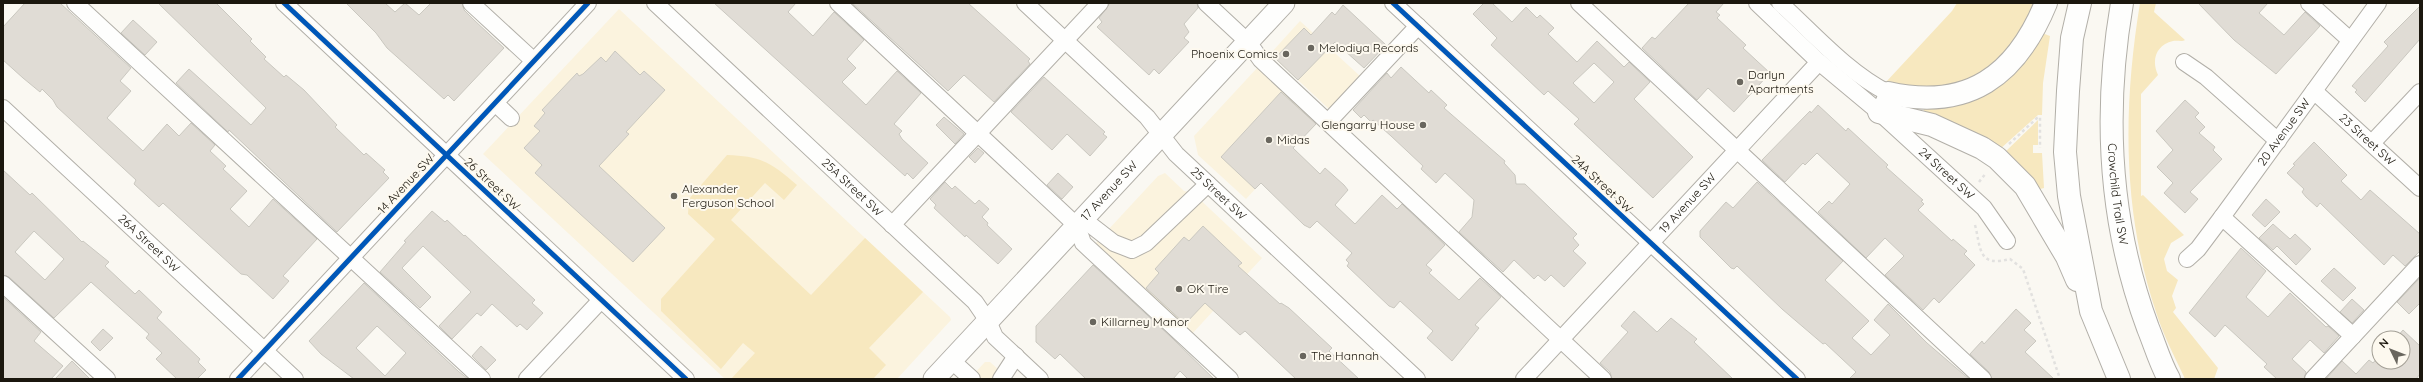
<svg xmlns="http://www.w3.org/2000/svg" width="2423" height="382" viewBox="0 0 2423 382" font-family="Quicksand,sans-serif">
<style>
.built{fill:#fbf3de}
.green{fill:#f7e8bf}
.building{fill:#e0dcd5;stroke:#cac8c0;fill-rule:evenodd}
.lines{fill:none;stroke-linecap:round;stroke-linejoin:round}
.minor-casing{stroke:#b2afa8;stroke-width:18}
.major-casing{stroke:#b2afa8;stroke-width:23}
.highway-casing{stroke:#b2afa8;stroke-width:24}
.path{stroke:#e2e1df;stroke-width:2.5;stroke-dasharray:3 3;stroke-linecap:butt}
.minor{stroke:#fefefd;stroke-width:16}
.major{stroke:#fefefd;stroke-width:21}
.highway{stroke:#fefefd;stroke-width:22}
.cycleway-casing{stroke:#fdf9ef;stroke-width:8}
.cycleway{stroke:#0057b8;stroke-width:5}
.poi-dot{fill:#69665e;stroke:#fdf9ef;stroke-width:1.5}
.labels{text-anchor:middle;stroke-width:4;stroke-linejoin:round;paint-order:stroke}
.poi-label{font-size:12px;fill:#1b170e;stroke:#fdf9ef;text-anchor:start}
.street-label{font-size:12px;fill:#1b170e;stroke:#fdf9ef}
</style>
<rect width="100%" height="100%" fill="#faf8f2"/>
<path class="built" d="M619,9L950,317L951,320L897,379H725L483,154Z
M1300,21L1360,76L1329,109L1270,54Z
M1258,67L1317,122L1246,199L1198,155L1194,136Z
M1165,173L1184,191L1193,193L1262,258L1191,335L1095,244L1158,176Z
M985,362H990L1009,379H969Z"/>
<path class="green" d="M1957,3H2037L2003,56L1973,78L1937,89L1889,84L1886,82L1952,11Z
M2140,3H2156L2154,12L2185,40C2182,42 2177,40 2173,41C2156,45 2151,60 2158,75L2141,94V196L2143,195L2184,235L2171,243L2164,259L2167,271L2178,280L2172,296L2176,308L2173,312L2218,368L2214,379H2185C2175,357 2163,335 2156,312C2122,211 2123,107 2140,3Z
M2042,33L2050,36L2043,83L2042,115H2038L1999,150L1923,116L1924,108L1938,107Z
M2038,120V145H2033V153H2042L2044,188L2036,190L2004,153Z
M727,155C761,156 772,163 797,185L784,200L765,183L731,220L811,295L865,238L923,292L869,348L886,365L873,379H731L755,353L743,343L721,369L661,311V299L715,239L688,214L689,199Z"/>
<path class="building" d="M25,3H60L131,68L120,81L131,91L107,118L143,151L167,124L179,136L191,123L215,145L210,151L226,166L223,169L247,191L230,209L249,227L273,199L317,239L283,276L289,281L273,299L247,275L241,274L163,203L159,207L134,184L136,180L57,107L53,100L42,89L40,92L23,78L3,60V27Z
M158,3H216L252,39L250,41L266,57L264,59L284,77L286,75L304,90L337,125L335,127L364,155L366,153L385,170L383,172L389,178L337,232L229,130L228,132L176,83L189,69L251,125L266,108Z
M346,3H385L395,12L405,3L419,15L431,3H462L464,10L474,20L504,48L454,101L448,95L444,99L387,48L376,33Z
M714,3H796L788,12L813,36L834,12L864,40L847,59L856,68L842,82L866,105L897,71L921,93L894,124L902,131L899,134L902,139L928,163L913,179L907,173L905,176Z
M852,3H968L1030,59L1028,61L1030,64L994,102L964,75L948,91Z
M1110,3H1197L1198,8L1184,24L1189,32L1184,38L1189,42L1159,74L1154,69L1149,75L1097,27L1102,22L1099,18Z
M1484,3H1492L1512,22L1526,7L1537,18L1540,15L1554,28L1548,34L1577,62L1597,41L1624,67L1629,62L1650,82L1634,99L1693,157L1653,198L1574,124L1579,119L1548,91L1544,95L1491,45L1497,38L1473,14ZM1594,63L1614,82L1594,103L1573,83Z
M1689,3H1724L1716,12L1720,15L1717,18L1746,45L1743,48L1770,73L1734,112L1708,88L1697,100L1642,48L1652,37L1655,39Z
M2198,3H2268L2259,13L2284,35L2305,12L2320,26L2276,74L2234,40Z
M1343,5L1386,45L1364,68L1335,42L1298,80L1275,58L1304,28L1311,35L1332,12L1335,15Z
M2420,6V39L2365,102L2355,92L2357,90L2352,86L2388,46L2384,42Z
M133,20L157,42L145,55L121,33Z
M615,51L640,75L644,71L665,90L626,132L629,134L599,166L665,228L633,262L535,173L542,165L524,148L540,131L534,126L545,113L542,110L577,73L579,76L583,74L601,57L606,62Z
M1401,67L1429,93L1431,90L1447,105L1444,108L1505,161L1504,163L1515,175L1516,184H1525L1577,234L1573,238L1579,245L1573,251L1586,263L1564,287L1551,275L1545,281L1538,275L1534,279L1514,260L1503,272L1459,232L1472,217L1474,200L1445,173L1436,183L1421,169L1423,166L1391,136L1373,120L1371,122L1364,115L1361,118L1353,110L1387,73L1391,78Z
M1044,77L1105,132L1103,134L1107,137L1090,156L1067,134L1052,150L1011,112Z
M1281,92L1316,124L1293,148L1320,174L1325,168L1344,185L1348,190L1335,205L1355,224L1382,195L1397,209L1402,204L1445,245L1426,265L1432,270L1429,273L1459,300L1480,278L1501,297L1475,325L1479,328L1452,361L1427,338L1433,331L1400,301L1394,308L1389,306L1347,266L1349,263L1346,260L1352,253L1317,221L1310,228L1304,225L1261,183L1255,189L1221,157Z
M2185,100L2199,113L2195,117L2205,127L2199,133L2215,147L2213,150L2222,159L2190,192L2198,199L2185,213L2164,193L2173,183L2157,167L2173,150L2156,131Z
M1818,105L1846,131L1848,128L1888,165L1886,167L1923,200L1921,201L1924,204L1918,210L1952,241L1953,239L1967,251L1964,254L1975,265L1939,303L1934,298L1923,310L1885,275L1904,256L1885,238L1866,258L1818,212L1829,201L1832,204L1850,184L1817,153L1805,165L1803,163L1785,182L1762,160L1810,111L1811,113Z
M944,117L964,134L955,144L936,125Z
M2314,142L2347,175L2341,181L2361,200L2370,190L2420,234V251L2405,266L2393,255L2384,265L2320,203L2317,207L2306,197L2302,192L2304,189L2287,173L2295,165L2293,164Z
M978,148L984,153L975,163L969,157Z
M3,170L30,195L32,193L82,242L83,241L109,262L105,266L135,294L139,290L162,312L157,318L200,359L198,362L206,370L197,379H177L156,359L162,353L146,338L149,334L91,282L54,318L9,277L3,275ZM34,231L64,259L45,280L15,252Z
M1058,173L1073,187L1062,199L1047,185Z
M945,182L952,189L955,186L975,204L979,200L989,209L982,217L988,223L987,225L1012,249L998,264L966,235L965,237L934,208L936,205L930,199Z
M1757,182L1843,261L1825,280L1869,321L1852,338L1871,355L1890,335L1874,320L1888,304L1927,343L1969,379H1849L1856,372L1825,343L1823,344L1782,309L1737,266L1734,269L1731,268L1700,237V231L1726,202L1733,208Z
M2266,199L2280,212L2265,227L2252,215Z
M432,211L445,222L447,220L464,236L465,235L535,300L532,303L543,313L527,330L520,324L517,327L492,304L481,316L477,313L452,339L439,326L471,292L423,246L402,268L431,297L420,308L380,272L406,242L404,241Z
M2273,224L2290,239L2295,234L2311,249L2296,265L2277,246L2273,250L2259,238Z
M1203,226L1242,263L1238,266L1280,304L1281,303L1289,308L1332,348L1329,351L1359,379H1296L1245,331L1240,335L1205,303L1185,324L1146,288L1159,273L1155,269L1184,237L1189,241Z
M2241,248L2266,271L2246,297L2268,317L2290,293L2326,327L2328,326L2339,336L2324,353L2310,340L2292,359L2306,372L2304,379H2277L2264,367L2267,364L2225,325L2215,337L2189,313Z
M1093,265L1172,338L1214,379H1188L1180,371L1173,379H1086L1060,354L1055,359L1036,342V326Z
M2334,268L2356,288L2343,301L2321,281Z
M2420,278V303L2409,314L2397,302Z
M364,283L458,371L468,379H354L321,354L309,341ZM377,326L406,353L385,376L356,348Z
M3,297L41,332L34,341L63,366L51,379H3Z
M2352,299L2364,310L2352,323L2340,312Z
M2016,309L2031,323L2024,330L2036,341L2025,352L2054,379H1992L1989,372L1970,354L1982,341L1984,344Z
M1634,311L1657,332L1671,318L1697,339L1694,342L1733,379H1612L1610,372L1600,363L1628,332L1621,326Z
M103,329L113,338L100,351L91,342Z
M2403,330L2420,346V374L2416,379H2326L2342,361L2356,374L2369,360L2373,363L2379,356V362H2403V338H2396Z
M481,346L496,360L486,370L472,356Z
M72,361L90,379H55Z"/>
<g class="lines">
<defs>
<g id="minor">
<path d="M75,3L482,379"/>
<path d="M284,3L686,379"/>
<path d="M471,3L534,61"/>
<path id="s1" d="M655,3L975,302L988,321L995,337L1040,379"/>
<path d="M838,3L1060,210L1077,226L1083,243L1230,379"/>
<path id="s2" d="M1025,3L1147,117L1176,154L1417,379"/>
<path d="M1206,3L1248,42L1261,60L1603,379"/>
<path d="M1393,3L1797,379"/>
<path d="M1579,3L1983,379"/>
<path id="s3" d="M1757,3L1819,62L1879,112L1984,208L2007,241"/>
<path d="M1780,3C1814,34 1847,72 1888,93L1883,103"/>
<path d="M2309,3L2350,40"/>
<path d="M2184,62L2206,77L2278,141"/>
<path id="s4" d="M2314,91L2420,188"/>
<path d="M495,103L511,118"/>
<path id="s5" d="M3,108L295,379"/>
<path d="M1328,122L1418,26"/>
<path d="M2372,143L2420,92"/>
<path d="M2222,217L2353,336"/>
<path d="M1083,219L1114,243L1132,250L1146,243L1208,184"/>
<path d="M892,225L1100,3"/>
<path id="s6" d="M2187,259L2198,249L2222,217L2378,3"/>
<path d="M3,284L107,379"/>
<path d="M951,360L972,379"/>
<path d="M238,379L588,3"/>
<path d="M527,379L601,300"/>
<path d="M1001,379L1016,356"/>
<path id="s7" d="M1524,379L1819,62"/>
<path d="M2313,379L2420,264"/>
</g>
<g id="major">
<path id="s8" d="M934,379L1284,3"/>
</g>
<g id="highway">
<path d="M2080,3L2072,38L2068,91L2065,152L2069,196L2091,311L2119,379"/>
<path id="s9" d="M2122,3C2103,114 2109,223 2148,328C2155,345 2160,363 2169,379"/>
<path d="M1888,93C1968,111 2016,76 2046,3"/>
<path d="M1879,112L1932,125L1982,148L1997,158L2025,186L2067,257L2077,280"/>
</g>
</defs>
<use href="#minor" class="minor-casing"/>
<use href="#major" class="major-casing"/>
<use href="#highway" class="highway-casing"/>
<path class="path" d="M2009,144L2037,118L2040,117V148
M1979,182L1986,173
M1975,225C1981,247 1977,268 2010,259L2023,269L2060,379"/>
<use href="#minor" class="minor"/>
<use href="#major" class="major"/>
<use href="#highway" class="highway"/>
<defs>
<path id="cycleway" d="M284,3L686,379
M1393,3L1797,379
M238,379L588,3"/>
</defs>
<use href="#cycleway" class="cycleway-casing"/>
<use href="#cycleway" class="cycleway"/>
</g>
<g class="poi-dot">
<circle cx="1311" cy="48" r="4"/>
<circle cx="1286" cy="54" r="4"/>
<circle cx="1740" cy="82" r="4"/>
<circle cx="1423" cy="125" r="4"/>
<circle cx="1269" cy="140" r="4"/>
<circle cx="674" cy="196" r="4"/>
<circle cx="1179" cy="289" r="4"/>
<circle cx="1093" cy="322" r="4"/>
<circle cx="1303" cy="356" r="4"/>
</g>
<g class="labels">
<g class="poi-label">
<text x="1319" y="52">Melodiya Records</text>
<text x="1278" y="58" text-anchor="end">Phoenix Comics</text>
<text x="1748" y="79">Darlyn<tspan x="1748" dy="14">Apartments</tspan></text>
<text x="1415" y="129" text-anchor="end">Glengarry House</text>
<text x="1277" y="144">Midas</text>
<text x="682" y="193">Alexander<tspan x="682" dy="14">Ferguson School</tspan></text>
<text x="1187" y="293">OK Tire</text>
<text x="1101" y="326">Killarney Manor</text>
<text x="1311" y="360">The Hannah</text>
</g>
<g class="street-label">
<text dy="4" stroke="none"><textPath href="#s6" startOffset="160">20 Avenue SW</textPath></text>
<text dy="4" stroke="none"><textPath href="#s4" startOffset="72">23 Street SW</textPath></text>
<text dy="4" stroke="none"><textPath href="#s3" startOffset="255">24 Street SW</textPath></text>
<text transform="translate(406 184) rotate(-47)" y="4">14 Avenue SW</text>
<text transform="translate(492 184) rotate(43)" y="4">26 Street SW</text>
<text transform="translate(1602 184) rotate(43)" y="4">24A Street SW</text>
<text dy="4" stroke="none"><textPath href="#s1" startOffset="270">25A Street SW</textPath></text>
<text dy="4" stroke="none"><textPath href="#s8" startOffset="257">17 Avenue SW</textPath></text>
<text dy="4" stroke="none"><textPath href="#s2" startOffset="272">25 Street SW</textPath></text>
<text dy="4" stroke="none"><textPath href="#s9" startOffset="192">Crowchild Trail SW</textPath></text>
<text dy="4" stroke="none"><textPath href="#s7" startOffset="240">19 Avenue SW</textPath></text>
<text dy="4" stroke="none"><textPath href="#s5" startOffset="199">26A Street SW</textPath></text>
</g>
</g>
<rect width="2423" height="382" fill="none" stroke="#1b170e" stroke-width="8"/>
<g transform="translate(2391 350) rotate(313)"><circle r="19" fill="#fdf9ef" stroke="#a39f95"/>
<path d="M0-3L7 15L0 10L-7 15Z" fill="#69665e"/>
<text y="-6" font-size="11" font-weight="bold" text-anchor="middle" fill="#1b170e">N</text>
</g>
</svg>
